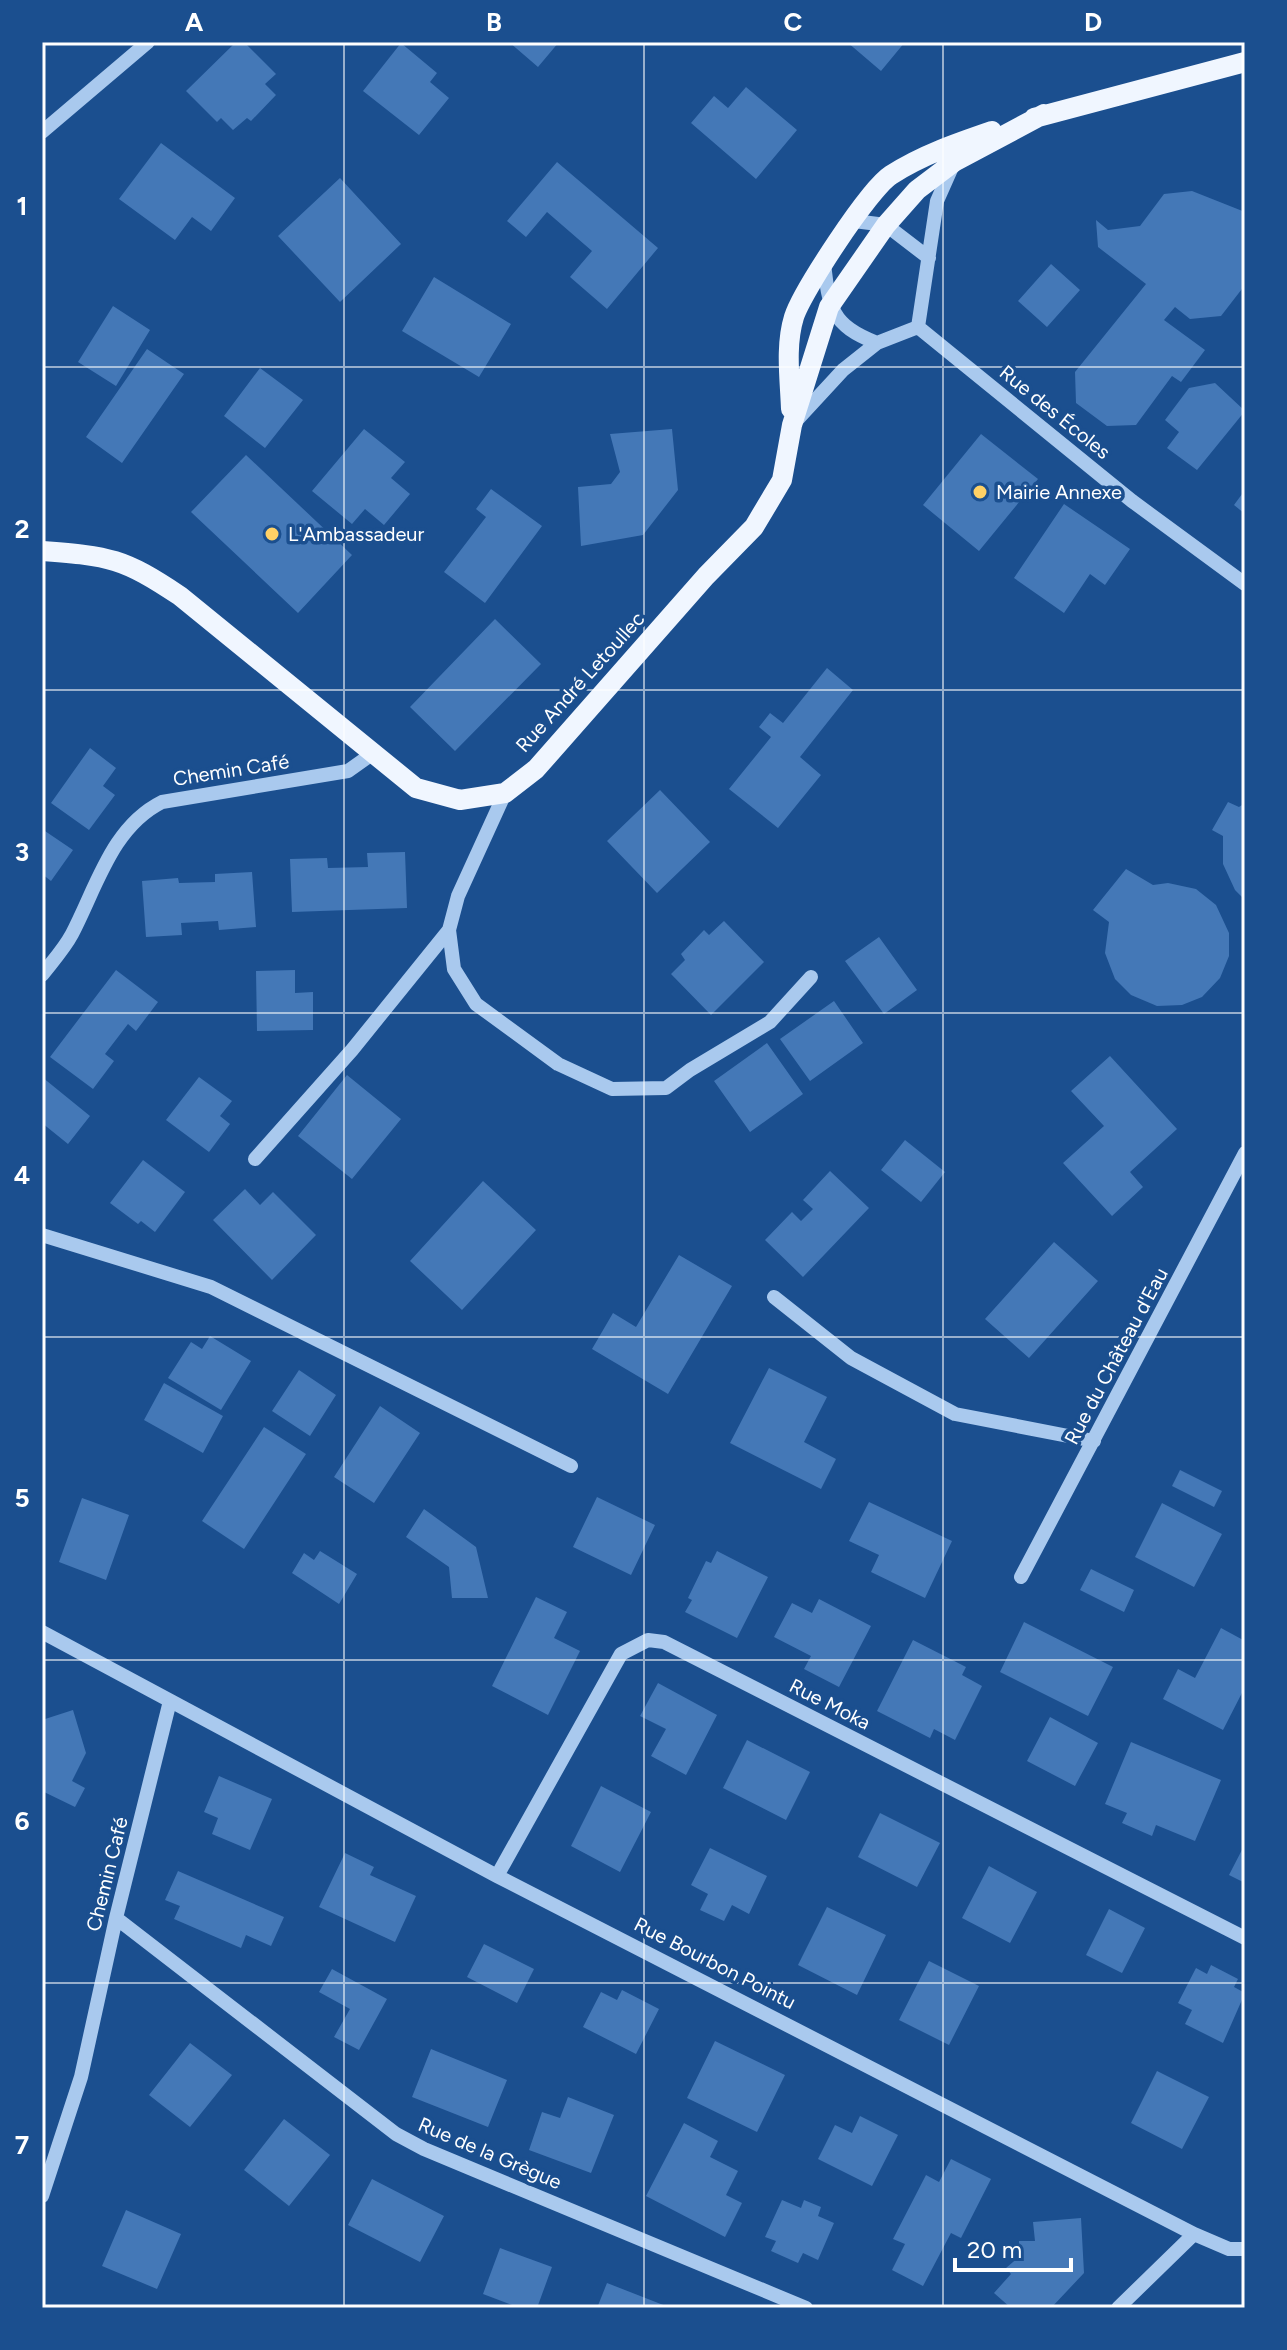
<svg xmlns="http://www.w3.org/2000/svg" width="1287" height="2350" viewBox="0 0 1287 2350" font-family="Figtree,sans-serif">
<style>
.building{fill:#4478b7}
.lines{fill:none;stroke-linecap:round;stroke-linejoin:round}
.minor{stroke:#a9c9ee;stroke-width:14}
.major{stroke:#f0f6ff;stroke-width:20}
.grid{fill:none;stroke:#fff;stroke-width:2;stroke-opacity:0.55}
.poi-dot{fill:#ffd166;stroke:#1b4f8f;stroke-width:3}
.labels{text-anchor:middle;stroke-width:7;stroke-linejoin:round;paint-order:stroke}
.street-label{font-size:20px;fill:#fff;stroke:#1b4f8f}
.poi-label{font-size:20px;fill:#fff;stroke:#1b4f8f;text-anchor:start}
.neatline{fill:none;stroke:#fff;stroke-width:3}
.grid-label{font-size:26px;text-anchor:middle;font-weight:bold;fill:#fff}
</style>
<rect width="100%" height="100%" fill="#1b4f8f"/>
<path class="building" d="M236,42H244L276,74L265,84L276,95L251,121L247,118L233,130L221,118L217,122L186,91Z
M509,42H559L538,67Z
M847,42H905L881,71Z
M401,43L437,73L430,82L449,98L419,135L363,91Z
M746,87L797,130L756,179L691,123L714,96L728,108Z
M161,143L235,198L211,231L192,217L175,240L119,199Z
M557,162L658,248L607,309L570,277L592,251L547,212L526,237L507,221Z
M340,178L401,244L340,302L278,236Z
M1192,191L1245,212V285L1221,316L1190,319L1175,307L1164,320L1205,350L1181,382L1172,376L1136,425L1107,426L1076,403L1075,372L1146,284L1098,247L1096,220L1108,230L1140,226L1164,194Z
M1051,264L1080,290L1047,327L1018,301Z
M434,277L511,324L479,377L402,331Z
M113,306L150,330L116,386L78,362Z
M147,349L184,374L122,463L86,437Z
M260,368L303,400L265,448L224,416Z
M1215,383L1245,411L1197,470L1167,448L1179,432L1165,420L1189,388Z
M364,429L405,462L391,478L410,494L384,525L365,509L352,524L312,491Z
M672,429L678,490L643,535L581,546L578,487L611,484L620,472L610,434Z
M981,434L1038,479L979,551L923,505Z
M246,455L352,555L298,613L191,512Z
M491,489L542,526L485,603L444,572L486,517L476,509Z
M1245,490V514L1234,505Z
M1064,504L1130,549L1105,585L1090,574L1064,613L1014,578Z
M495,619L541,664L455,751L410,707Z
M827,668L853,690L800,757L821,775L778,828L729,789L771,737L759,727L770,713L783,723Z
M90,748L116,768L103,786L115,795L89,830L51,803Z
M660,790L710,842L657,893L607,841Z
M1228,802L1239,807L1245,803V900L1235,890L1223,864V836L1212,830Z
M42,829L73,850L51,881L42,874Z
M405,852L407,908L292,912L290,859L327,858L328,868L368,867L367,853Z
M1126,869L1153,885L1168,883L1196,889L1216,905L1229,933V956L1220,978L1202,997L1182,1005L1157,1006L1131,995L1115,979L1105,953L1109,922L1093,910Z
M252,872L256,927L219,930L218,921L181,923L182,935L146,937L142,881L178,878L179,883L215,882V874Z
M724,921L764,962L711,1015L671,974L685,960L681,954L704,930L709,935Z
M879,937L917,990L884,1014L845,961Z
M116,970L158,1002L136,1031L128,1024L105,1054L114,1061L93,1089L50,1057Z
M295,970V993L313,992V1030L257,1031L256,971Z
M834,1001L863,1043L810,1081L780,1039Z
M767,1043L803,1094L750,1132L714,1081Z
M1110,1056L1177,1129L1130,1172L1143,1187L1112,1216L1063,1163L1104,1126L1071,1091Z
M347,1075L401,1119L352,1179L298,1136Z
M42,1077L90,1116L68,1144L42,1123Z
M199,1077L232,1101L220,1116L230,1124L209,1152L166,1120Z
M905,1140L945,1172L921,1202L881,1170Z
M143,1160L185,1192L155,1232L141,1221L138,1224L110,1203Z
M830,1171L869,1208L803,1277L765,1240L792,1212L801,1221L813,1209L803,1200Z
M483,1181L536,1230L462,1310L410,1261Z
M245,1189L260,1205L273,1192L316,1235L272,1280L213,1220Z
M1054,1242L1098,1281L1029,1358L985,1319Z
M679,1255L732,1286L668,1394L592,1349L613,1313L636,1327Z
M210,1336L251,1361L221,1410L168,1378L191,1342L202,1349Z
M769,1368L827,1397L804,1442L836,1459L821,1489L730,1443Z
M299,1370L336,1395L310,1436L272,1411Z
M164,1383L223,1416L203,1453L144,1420Z
M380,1406L420,1433L374,1503L334,1477Z
M264,1427L306,1454L244,1549L202,1521Z
M1180,1470L1222,1491L1214,1507L1172,1486Z
M597,1497L655,1525L631,1575L573,1547Z
M82,1498L129,1515L106,1580L59,1562Z
M869,1502L952,1541L925,1598L871,1572L879,1555L849,1541Z
M1162,1503L1222,1534L1194,1587L1135,1557Z
M424,1509L476,1547L488,1598H452L449,1567L406,1537Z
M320,1551L357,1574L339,1604L292,1573L304,1553L314,1560Z
M717,1551L768,1577L737,1638L685,1612L692,1600L688,1598L706,1561L711,1563Z
M1091,1569L1134,1590L1124,1612L1080,1590Z
M536,1597L567,1612L554,1638L580,1651L548,1715L492,1686Z
M819,1599L871,1626L839,1687L804,1669L811,1656L774,1637L792,1603L812,1613Z
M1024,1622L1113,1667L1088,1716L1000,1672Z
M1221,1628L1245,1641V1687L1223,1730L1163,1699L1178,1669L1195,1678Z
M913,1640L966,1667L962,1675L982,1686L955,1740L934,1729L930,1738L877,1711Z
M658,1683L717,1715L686,1775L651,1756L666,1729L640,1716Z
M73,1710L86,1753L72,1781L85,1788L75,1807L42,1791V1720Z
M1050,1717L1098,1743L1075,1786L1027,1761Z
M747,1740L810,1772L786,1820L723,1788Z
M1131,1742L1221,1780L1195,1841L1156,1825L1152,1836L1122,1823L1127,1813L1105,1804Z
M219,1776L272,1799L250,1850L212,1834L218,1818L204,1812Z
M601,1786L651,1812L620,1872L571,1846Z
M880,1813L940,1843L917,1887L858,1857Z
M1245,1844V1883L1229,1875Z
M710,1848L767,1876L749,1914L732,1905L724,1921L700,1910L708,1894L691,1885Z
M345,1853L374,1867L370,1875L416,1896L395,1942L319,1907Z
M989,1866L1037,1892L1010,1943L962,1918Z
M178,1871L284,1917L271,1946L246,1935L241,1948L174,1919L180,1906L165,1900Z
M827,1907L886,1935L857,1995L798,1965Z
M1109,1909L1145,1928L1122,1973L1086,1955Z
M484,1944L534,1969L517,2003L467,1977Z
M929,1961L979,1986L949,2045L899,2020Z
M1211,1965L1238,1979L1234,1987L1245,1993L1223,2043L1185,2024L1192,2010L1178,2003L1196,1968L1207,1974Z
M332,1969L387,1999L359,2050L334,2037L350,2009L319,1992Z
M622,1990L659,2009L636,2054L583,2027L601,1992L617,2000Z
M715,2041L785,2075L757,2132L687,2098Z
M190,2043L232,2075L190,2127L149,2095Z
M431,2049L507,2080L488,2127L412,2097Z
M1157,2071L1209,2097L1182,2149L1131,2123Z
M568,2097L614,2115L591,2173L529,2150L542,2112L560,2118Z
M860,2116L898,2135L872,2186L818,2159L835,2125L852,2133Z
M284,2119L330,2155L289,2206L244,2170Z
M684,2123L718,2141L710,2157L738,2171L726,2195L742,2203L725,2237L646,2196Z
M951,2159L991,2179L961,2238L951,2233L923,2286L892,2270L905,2244L893,2239L926,2175L939,2182Z
M372,2179L444,2216L420,2262L348,2225Z
M782,2200L801,2208L804,2200L821,2207L818,2216L834,2223L818,2260L803,2253L798,2263L771,2251L776,2241L765,2237Z
M126,2210L181,2234L157,2289L102,2266Z
M1081,2218L1084,2273L1051,2308H1011L994,2293L1011,2274L1006,2268L1019,2257V2241H1035L1033,2222Z
M500,2248L552,2267L537,2308H520L483,2294Z
M607,2283L671,2308H597Z"/>
<g class="lines">
<path class="minor" d="M42,132L148,42
M854,221L886,225L929,258
M824,263C829,308 831,325 877,343
M918,327L1132,501L1245,584
M918,327L937,201L953,165
M795,422L843,370L877,343L918,327
M505,793L458,896L449,930L454,969L476,1004L558,1064L612,1089L666,1088L690,1070L770,1022L811,977
M42,975C52,962 64,949 72,934C97,886 112,827 162,802L348,771L372,754
M255,1159L352,1050L449,930
M42,1235L211,1287L571,1466
M774,1297L851,1358L955,1414L1094,1441
M1021,1577L1245,1153
M42,1632L497,1876L1194,2234L1229,2249H1245
M497,1876L621,1654L648,1640L664,1642L1245,1938
M116,1918L396,2134L424,2149L806,2308
M42,2196L81,2077L116,1918L170,1701
M1118,2308L1194,2234"/>
<path class="major" d="M1034,118L1245,62
M791,409C790,380 785,346 794,317C802,292 869,189 891,175C922,155 957,143 992,131
M42,551C110,556 123,558 180,596L416,788L460,800L505,793L536,769L706,576L754,527L782,480L792,425L829,307L886,225L917,190L954,162L1044,114"/>
</g>
<path class="grid" d="M344,42V2308M644,42V2308M943,42V2308M42,367H1245M42,690H1245M42,1013H1245M42,1337H1245M42,1660H1245M42,1983H1245"/>
<g class="poi-dot">
<circle cx="980" cy="492" r="8"/>
<circle cx="272" cy="534" r="8"/>
</g>
<g class="labels">
<g class="street-label">
<text transform="translate(1055 412) rotate(39)" y="7">Rue des Écoles</text>
<text transform="translate(580 682) rotate(-48)" y="7">Rue André Letoullec</text>
<text transform="translate(231 770) rotate(-9)" y="7">Chemin Café</text>
<text transform="translate(1116 1356) rotate(-62)" y="7">Rue du Château d'Eau</text>
<text transform="translate(830 1704) rotate(27)" y="7">Rue Moka</text>
<text transform="translate(107 1874) rotate(-76)" y="7">Chemin Café</text>
<text transform="translate(715 1963) rotate(27)" y="7">Rue Bourbon Pointu</text>
<text transform="translate(490 2153) rotate(23)" y="7">Rue de la Grègue</text>
</g>
<g class="poi-label">
<text x="996" y="499">Mairie Annexe</text>
<text x="288" y="541">L'Ambassadeur</text>
</g>
</g>
<rect width="1287" height="2350" fill="none" stroke="#1b4f8f" stroke-width="88"/>
<path d="M955 2258v12h116v-12" fill="none" stroke="#ffffff" stroke-width="4"/>
<text x="967" y="2258" font-size="24" fill="#ffffff" stroke="#1b4f8f" stroke-width="6" paint-order="stroke">20 m</text>
<rect x="44" y="44" width="1199" height="2262" class="neatline"/>
<g class="grid-label">
<text x="194" y="31">A</text>
<text x="494" y="31">B</text>
<text x="793" y="31">C</text>
<text x="1093" y="31">D</text>
<text x="22" y="215">1</text>
<text x="22" y="538">2</text>
<text x="22" y="861">3</text>
<text x="22" y="1184">4</text>
<text x="22" y="1507">5</text>
<text x="22" y="1830">6</text>
<text x="22" y="2154">7</text>
</g>
</svg>
